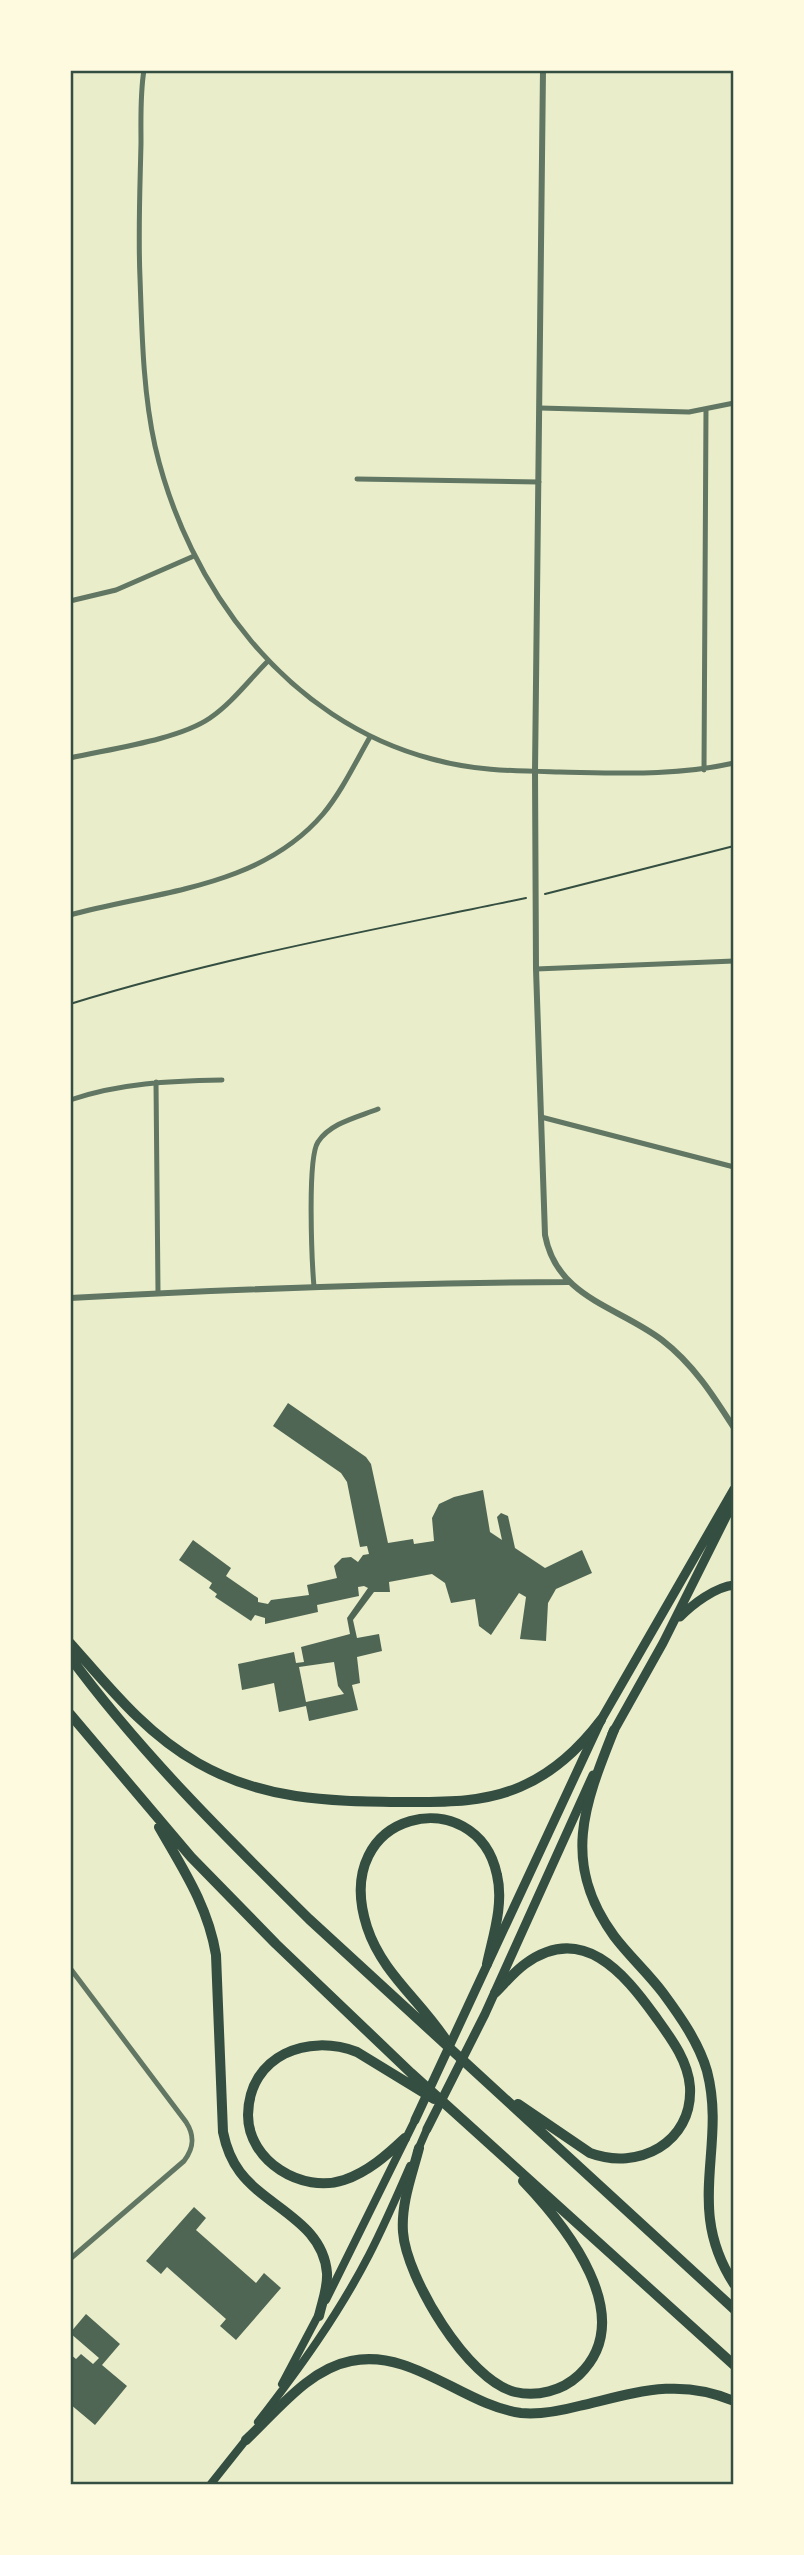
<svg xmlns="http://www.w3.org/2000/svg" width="804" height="2555" viewBox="0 0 804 2555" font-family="'Alegreya Sans',sans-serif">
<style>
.building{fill:#4f6655;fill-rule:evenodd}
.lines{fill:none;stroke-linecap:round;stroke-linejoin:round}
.path{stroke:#344e41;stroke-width:2}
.minor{stroke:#617663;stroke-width:5}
.tertiary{stroke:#617663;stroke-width:6}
.primary{stroke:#344e41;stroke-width:8}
.trunk{stroke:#344e41;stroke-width:9}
.motorway{stroke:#344e41;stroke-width:10}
.neatline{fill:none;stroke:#344e41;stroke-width:2.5}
</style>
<rect width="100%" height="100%" fill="#e9edc9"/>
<path class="building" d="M288,1403L366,1457L371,1464L388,1543L413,1539L414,1544L434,1541L432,1518L439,1504L454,1497L483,1490L490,1532L502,1540L497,1517L501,1513L508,1516L515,1548L545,1568L582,1550L592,1573L556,1589L548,1603L546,1641L520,1639L526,1597L519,1593L491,1635L479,1626L475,1599L451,1603L445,1583L432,1574L389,1582L390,1592H374L353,1620L357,1638L379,1634L382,1651L357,1657L360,1683L352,1685L358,1710L309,1721L306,1706L279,1712L274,1683L242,1690L238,1664L294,1652L296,1663L304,1662L301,1647L350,1634L347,1618L368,1588L364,1586L358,1587L359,1596L317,1605L318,1612L265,1624V1618L255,1615L251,1621L215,1597L217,1594L209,1588L212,1583L179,1560L193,1540L231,1568L226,1576L258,1598V1602L268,1604L271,1600L309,1595L307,1585L337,1578L334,1566L342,1558L351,1557L358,1562L363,1555L369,1554L367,1546L360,1547L347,1482L341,1473L273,1426ZM334,1662L338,1686L344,1694L306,1702L299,1667Z
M194,2207L206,2218L196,2230L256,2283L264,2273L281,2288L236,2340L220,2326L226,2319L167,2267L161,2274L146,2261Z
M86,2314L120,2344L102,2365L127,2386L95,2425L70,2404V2354L76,2359L81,2354L93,2364L99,2358L70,2333Z"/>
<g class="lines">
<path class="path" d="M545,894L734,846
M70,1004C219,958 373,930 526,898"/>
<path class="minor" d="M144,70C140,94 141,119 141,143C140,188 138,233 140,278C142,334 143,392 155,446C188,588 287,721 432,759C474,771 517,771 560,772C620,773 676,776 734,763
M540,408L689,412L734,403
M357,479L539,482
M70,601L116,590L194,556
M70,758C109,749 178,740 210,718C232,703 249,680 268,661
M704,770L706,409
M70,915C158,891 260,888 323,814C342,791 355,763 370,737
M536,969L734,961
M156,1082L158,1292
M70,1100C120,1083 170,1081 222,1080
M541,1117L734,1167
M314,1287C312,1263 307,1158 318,1142C330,1123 358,1117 378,1109
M70,1968L186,2122C195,2136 194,2148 184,2161L70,2259"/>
<path class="tertiary" d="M543,70L535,771L536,969L545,1235C557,1298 617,1306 662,1340C693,1364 713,1395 734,1428
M70,1298C236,1289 402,1283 568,1282"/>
<path class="primary" d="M417,2152L427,2129
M326,2300L415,2120
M282,2384L320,2312
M258,2422C299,2369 338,2315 369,2255C384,2226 397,2196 410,2166
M210,2485L249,2436"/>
<path class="trunk" d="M680,1617C693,1604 715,1587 734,1585
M612,1734L663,1643L734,1501
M415,2120L601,1720L734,1489
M427,2129L485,2014L593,1775"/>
<path class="motorway" d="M70,1643C109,1687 146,1734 198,1763C265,1801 329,1801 404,1802C444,1802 483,1803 520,1787C553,1773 579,1749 601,1720
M70,1657C140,1752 225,1836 309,1919L734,2309
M70,1714L191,1857L276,1944L411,2073L734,2365
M614,1730C584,1805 561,1863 614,1936C629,1956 648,1973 663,1993C680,2016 699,2043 707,2071C727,2148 684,2207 734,2284
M159,1827C183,1869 208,1906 216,1955L223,2132C226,2147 231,2160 240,2172C267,2208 323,2222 327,2273C328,2288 322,2302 319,2316
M495,1993C505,1983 514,1972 525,1964C582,1922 624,1973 655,2016C670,2037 688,2060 690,2087C693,2143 638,2171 590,2153L518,2104
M446,2040C420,2000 382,1973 367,1927C329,1809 477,1780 497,1875C504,1904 493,1936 487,1964
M405,2138C387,2155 368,2172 344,2180C302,2194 248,2161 248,2115C249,2055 308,2033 357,2052L434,2099
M419,2148C412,2175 401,2203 403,2232C406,2277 468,2381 515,2392C537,2397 562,2391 579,2375C640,2317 565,2225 523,2181
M246,2440C277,2411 309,2369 351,2361C412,2348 463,2405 521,2413C541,2415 560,2411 579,2406C635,2393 678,2377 734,2401"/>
</g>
<rect width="804" height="2555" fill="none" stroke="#fefae0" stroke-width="144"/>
<rect x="72" y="72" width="660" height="2411" class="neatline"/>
</svg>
